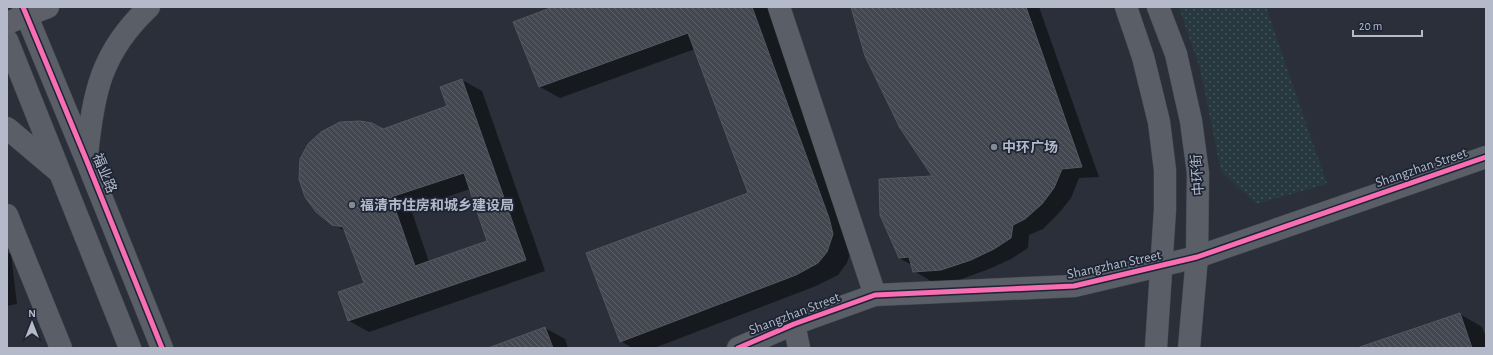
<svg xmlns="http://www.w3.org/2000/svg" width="1493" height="355" viewBox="0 0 1493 355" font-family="'Alegreya Sans','Noto Sans SC',sans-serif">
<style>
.grass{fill:url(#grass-dots)}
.shadow{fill:#0007;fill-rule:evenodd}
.building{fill:url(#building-back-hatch);stroke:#525761;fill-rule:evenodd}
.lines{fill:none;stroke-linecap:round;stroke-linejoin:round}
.minor-casing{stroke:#464a52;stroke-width:23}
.tertiary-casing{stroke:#464a52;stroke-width:23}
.primary-casing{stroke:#484c56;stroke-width:23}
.minor{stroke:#5a5e67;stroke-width:22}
.tertiary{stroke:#5a5e67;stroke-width:22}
.primary{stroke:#5d6068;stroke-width:22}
.cycleway-casing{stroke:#1d2434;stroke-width:8}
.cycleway{stroke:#f96db3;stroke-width:5}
.poi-dot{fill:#848997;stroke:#1d2434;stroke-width:1.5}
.labels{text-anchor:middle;stroke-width:3.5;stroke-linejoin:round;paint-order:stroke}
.poi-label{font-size:14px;font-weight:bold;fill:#b4baca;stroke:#1d2434;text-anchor:start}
.street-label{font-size:14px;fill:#b4baca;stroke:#1d2434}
</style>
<defs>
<pattern id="grass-dots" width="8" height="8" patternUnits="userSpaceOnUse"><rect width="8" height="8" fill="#27393f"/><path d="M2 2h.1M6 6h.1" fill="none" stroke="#445459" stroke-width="1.8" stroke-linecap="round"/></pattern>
<pattern id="building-back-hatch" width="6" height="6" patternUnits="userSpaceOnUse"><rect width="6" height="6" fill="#434750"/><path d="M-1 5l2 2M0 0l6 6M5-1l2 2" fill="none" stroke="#5c5f68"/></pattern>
</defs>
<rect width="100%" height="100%" fill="#2a2f39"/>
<path class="grass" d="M1179,7H1266L1327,184L1256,204L1221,171L1200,68Z"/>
<path class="shadow" d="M556,7H767L849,230L852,246L847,263L838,275L816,286L654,348H632L621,341L749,193L695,49L560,98L540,87Z
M853,7H1039L1099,177L1079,178L1071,198L1059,213L1043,229L1029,235L1028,248L1011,259L989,269L959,280L931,281L914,271L912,265L899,258L934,176Z
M462,80L482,91L545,271L369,332L349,321L339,293L365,283L345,231L333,224L383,130L448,107ZM470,189L489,242L429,262L411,209Z
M7,252L11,254L17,304L7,306Z
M1460,314L1482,327L1486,337V348H1360Z
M545,328L565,339L568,348H491Z"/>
<path class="building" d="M553,7H752L829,218L833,234L827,252L818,263L796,275L620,342L586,253L748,193L688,33L539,87L513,22Z
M851,7H1026L1082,167L1062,169L1054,188L1042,204L1025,219L1013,225L1011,238L994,249L971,260L941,270L913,272L909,257L899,258L880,215L879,179L932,176L900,128L865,56Z
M462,79L526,260L348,321L338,292L364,283L343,227L332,225L316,212L305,197L299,179L300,159L308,144L321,132L340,122L360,121L372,123L383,129L447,106L440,87ZM464,173L487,241L415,266L391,197Z
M1460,313L1472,348H1357Z
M545,327L553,348H488Z"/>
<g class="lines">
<defs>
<path id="minor" d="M779,7L875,295
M7,215L61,348
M794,324L799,348
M738,348L794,324L875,295L1074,286L1197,257L1486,157"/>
<path id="tertiary" d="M23,7L86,159L162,348
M1126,7L1143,57L1159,122L1165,170V209L1156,348
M1158,7L1176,54L1191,121L1198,173L1197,257L1189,348
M7,40L130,348
M7,128L58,171
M87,156C93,93 101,52 149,7"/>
<path id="primary" d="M7,23L48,7"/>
</defs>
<use href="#minor" class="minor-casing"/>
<use href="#tertiary" class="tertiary-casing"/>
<use href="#primary" class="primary-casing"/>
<use href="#minor" class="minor"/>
<use href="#tertiary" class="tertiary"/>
<use href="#primary" class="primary"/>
<defs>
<path id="cycleway" d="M23,7L86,159L162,348
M738,348L794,324L875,295L1074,286L1197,257L1486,157"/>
</defs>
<use href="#cycleway" class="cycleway-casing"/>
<use href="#cycleway" class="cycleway"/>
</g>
<g class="poi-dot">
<circle cx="994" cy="147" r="4"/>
<circle cx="352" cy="205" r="4"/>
</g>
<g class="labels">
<g class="poi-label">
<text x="1002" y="152">中环广场</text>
<text x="360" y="210">福清市住房和城乡建设局</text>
</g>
<g class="street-label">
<text transform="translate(1421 167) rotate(-19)" y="5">Shangzhan Street</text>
<text transform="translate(105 173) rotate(68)" y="5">福业路</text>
<text transform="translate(1197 175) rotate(-94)" y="5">中环街</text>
<text transform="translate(1114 264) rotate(-12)" y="5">Shangzhan Street</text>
<text transform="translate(794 313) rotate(-21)" y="5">Shangzhan Street</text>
</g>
</g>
<rect width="1493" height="355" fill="none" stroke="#b4baca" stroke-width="16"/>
<g transform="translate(32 323)" stroke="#1d2434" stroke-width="3" paint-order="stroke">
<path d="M0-3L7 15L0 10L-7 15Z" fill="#b4baca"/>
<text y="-6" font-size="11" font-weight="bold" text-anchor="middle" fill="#b4baca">N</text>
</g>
<path d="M1353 30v6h69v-6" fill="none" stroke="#b4baca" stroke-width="2"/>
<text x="1359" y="30" font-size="12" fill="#b4baca" stroke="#1d2434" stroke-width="3" paint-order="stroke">20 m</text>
</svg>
